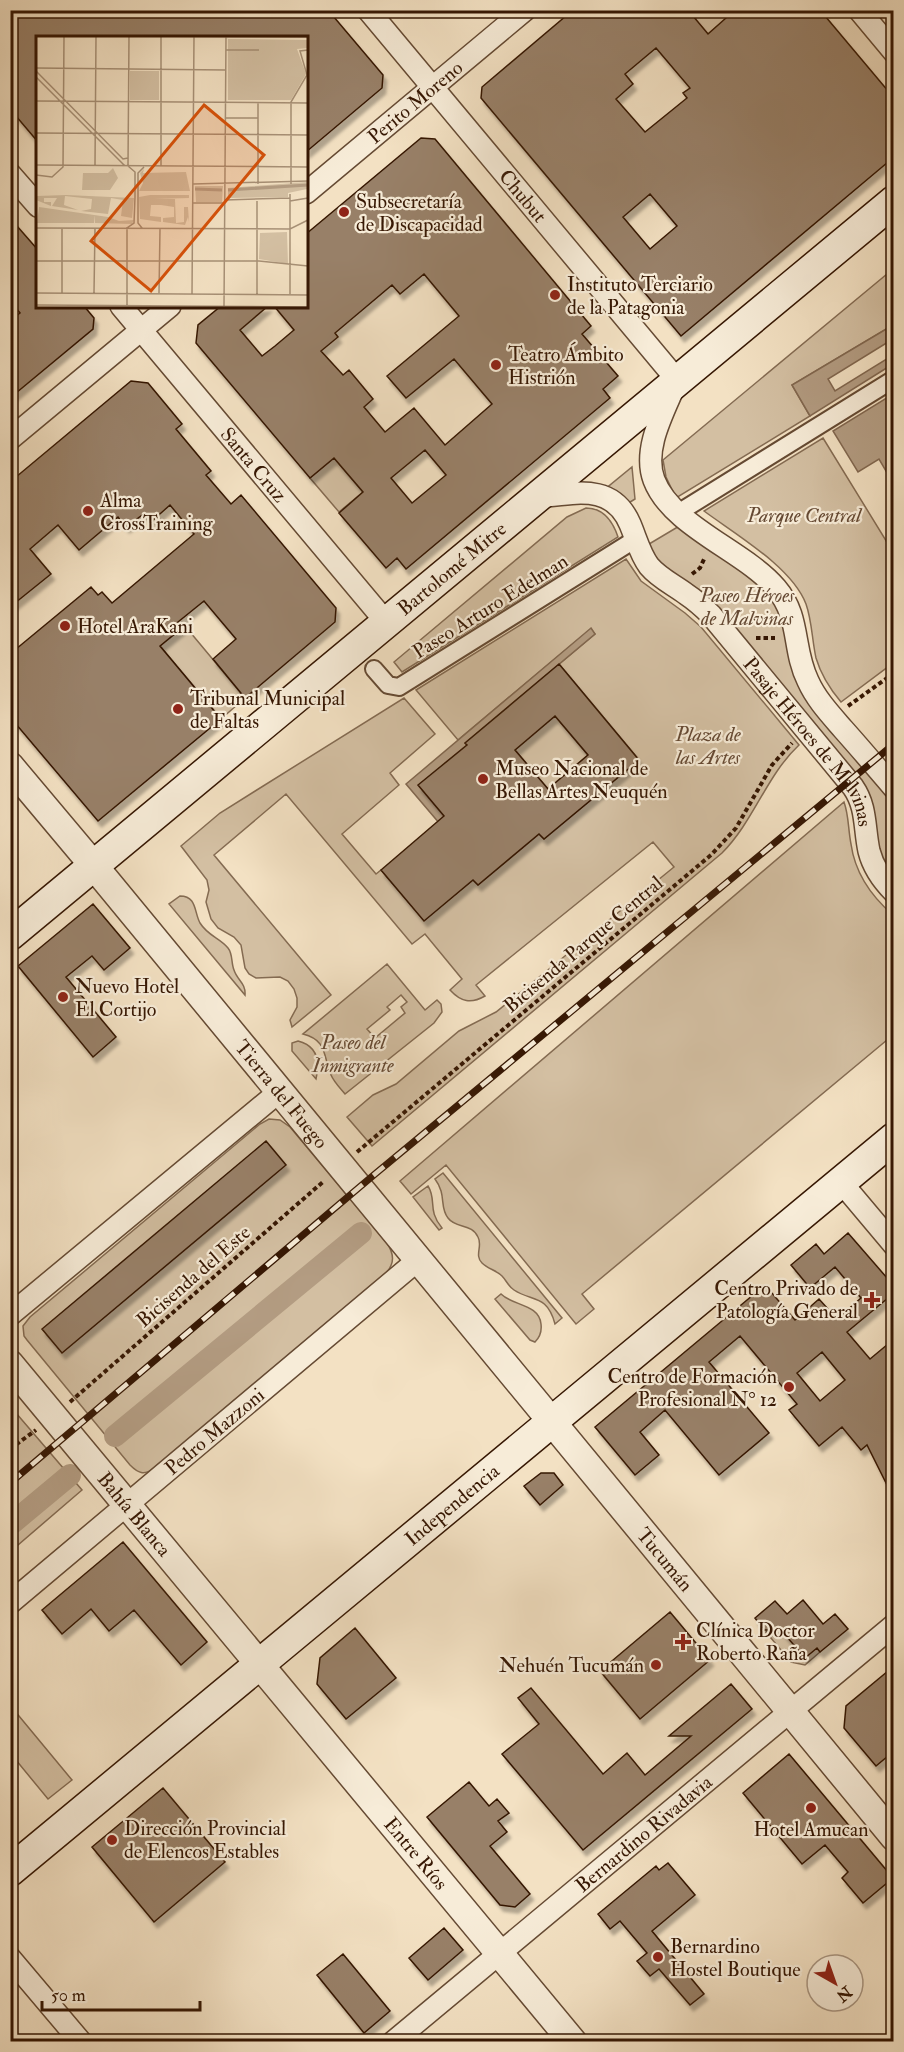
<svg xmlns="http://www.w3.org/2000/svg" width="904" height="2052" viewBox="0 0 904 2052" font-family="'IM FELL Double Pica',serif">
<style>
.green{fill:#d3bfa2;stroke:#846b52;stroke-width:1.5;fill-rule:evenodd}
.water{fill:#b39c82;stroke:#81674f;stroke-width:1.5}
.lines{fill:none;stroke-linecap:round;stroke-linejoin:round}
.canal{stroke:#b39c82;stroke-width:22}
.building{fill:#988067;stroke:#361703;stroke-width:1.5;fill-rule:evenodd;filter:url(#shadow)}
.pedestrian-casing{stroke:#654a33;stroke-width:20}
.minor-casing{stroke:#654a33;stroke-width:24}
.tertiary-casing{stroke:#654a33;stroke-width:30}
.secondary-casing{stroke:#361703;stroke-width:33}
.path{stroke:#361703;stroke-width:4;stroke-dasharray:4.5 3;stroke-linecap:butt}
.pedestrian{stroke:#f7ecd8;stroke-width:16}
.minor{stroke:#f7ecd8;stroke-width:21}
.tertiary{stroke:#f7ecd8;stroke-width:27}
.secondary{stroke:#f7ecd8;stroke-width:30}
.rail-casing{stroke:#361703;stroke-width:7}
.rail{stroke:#f7ecd8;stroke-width:4.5;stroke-dasharray:14;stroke-linecap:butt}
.poi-dot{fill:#8f2418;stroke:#f7ecd8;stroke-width:2}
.labels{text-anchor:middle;stroke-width:4.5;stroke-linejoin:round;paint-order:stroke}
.street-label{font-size:20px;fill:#361703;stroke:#f7ecd8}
.poi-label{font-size:20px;fill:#361703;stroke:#f7ecd8;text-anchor:start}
.park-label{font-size:20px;font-style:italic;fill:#654933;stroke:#f7ecd8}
.inset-river{fill:none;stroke:#b39c82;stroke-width:3}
.inset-road{fill:none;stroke:#a79076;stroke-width:1.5}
.view{fill:#d6520b;fill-opacity:0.15;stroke:#d6520b;stroke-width:3}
.inset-edge{fill:none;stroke:#361703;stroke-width:3}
</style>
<defs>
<filter id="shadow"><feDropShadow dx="3.5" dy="6" stdDeviation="1.5" flood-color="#0004"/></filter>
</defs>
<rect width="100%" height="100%" fill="#f3e1c3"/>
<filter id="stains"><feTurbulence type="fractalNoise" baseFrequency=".00333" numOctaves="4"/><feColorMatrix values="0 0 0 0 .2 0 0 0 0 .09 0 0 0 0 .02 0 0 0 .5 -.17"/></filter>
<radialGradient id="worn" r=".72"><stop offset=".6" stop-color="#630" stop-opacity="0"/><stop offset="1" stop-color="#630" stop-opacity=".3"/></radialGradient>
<path class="green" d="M688,11H735L708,34Z
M893,269V325L792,385L810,416L676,498L666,477L663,460Z
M823,438L893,552V663L841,702C830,689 821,675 816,658C812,640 812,621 806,604C792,567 735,534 704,511Z
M334,458L363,492L339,512L310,478Z
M632,467L635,499L627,504L604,490Z
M586,508C604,508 613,522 618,537L402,672L394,662L567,517Z
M681,525L773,595L819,711L893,799V882L883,864L870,811L644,547Z
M626,559L641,581L685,613L701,627L799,745C766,776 754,821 722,853L372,1146L347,1117L373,1095L396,1084L459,1031L496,1012L511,1000L674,867L653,842L476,985L485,996C471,1004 461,1002 450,990L462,979L425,934L412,944L286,794L214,855L331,995L292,1027L290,1020L297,1007V998L294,989L288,981L280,977L256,978L249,974L245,968L241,945L234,937L218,928L211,919L206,902L209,890L207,880L181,846L220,813L404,698L435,734L390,773L399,785L342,834L376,874L381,870L424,920L473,880L478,885L539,834L544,839L639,760L559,664L595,634L591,629L458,740L416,690Z
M185,626L245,698L221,719L160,646Z
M555,716L588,755L548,789L515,750Z
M844,802C849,816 848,829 851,844C855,873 871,896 893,915V1035L582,1294L594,1309L576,1324L446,1165L411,1194L400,1181Z
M180,896C197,896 194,912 200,923C208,936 220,938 228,948C233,954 231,963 234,970C237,980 246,983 245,995L169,904Z
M387,964L425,1010L437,1000L441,1004L442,1012L434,1023L345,1094C340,1088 334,1082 331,1075C323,1055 327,1040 303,1034ZM401,995L407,1002L401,1007L405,1013L375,1038L367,1029L390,1010L387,1007Z
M298,1041C318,1046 320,1062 316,1079L292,1051V1043Z
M269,1119L280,1120L290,1127L387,1243C394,1254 395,1263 386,1273L154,1468C144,1476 138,1473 130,1465L27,1340L24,1336L23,1326L30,1317L260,1124Z
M443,1173L562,1318L555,1324C547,1294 532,1302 514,1290C508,1286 506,1280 502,1276C496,1270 488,1269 482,1263C474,1255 483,1246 478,1237C472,1223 456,1229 448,1218C439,1207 447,1195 435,1179Z
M428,1186C437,1200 427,1210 442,1228L439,1230L413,1197Z
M501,1294C513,1306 539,1304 541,1324C542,1332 540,1337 535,1342L530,1340L495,1299Z
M10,1406L82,1490L11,1551H10Z
M776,1623L817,1648L820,1652L805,1665L791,1662L766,1632Z
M14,1710L72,1780L48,1799L11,1754V1713Z"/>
<path class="water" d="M893,325V339L828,379L835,391L893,355V364L810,416L792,385Z
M893,394V483L879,459L858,472L833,431Z
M591,628L595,634L465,743L467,745L419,785L458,832L451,837L406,784Z"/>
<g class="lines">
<path class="canal" d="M115,1436L361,1233
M10,1525L70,1475"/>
</g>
<path class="building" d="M10,10H328L383,75L382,88L306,152V38H38V142L10,109Z
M573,10H688L708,34L735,10H820L894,98V157L681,336L481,98L482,87ZM656,48L690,88L683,93L687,98L645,132L616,99L633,84L625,74ZM650,194L677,226L650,249L623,217Z
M421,138L435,139L591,326L582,334L618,376L603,389L610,398L406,569L397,558L386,568L339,513L363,492L334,458L310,478L196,343L198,325L221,306H268L240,330L262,356L275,346L294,330L274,306H306V234ZM424,274L459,316L387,376L406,398L454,359L492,404L445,445L414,408L385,432L364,407L373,399L349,370L343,375L321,351L338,337L335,333L392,285L400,294ZM425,450L446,475L412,503L391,478Z
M10,218L38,250V306H84L94,318L93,329L10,398V321L20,313L10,301Z
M131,381L148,383L182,424L176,429L211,471L206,475L231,504L241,495L336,608L335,622L245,698L213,659L236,639L204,601L178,622L183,627L160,646L221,719L98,821L10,717V654L91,587L98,595L102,592L112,603L194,534L170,505L152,521L145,513L126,527L118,517L79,550L58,525L30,549L51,574L10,607V482Z
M559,664L639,760L544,839L539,834L478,885L473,880L424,921L381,870L444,816L418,785L467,745L465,743ZM555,716L588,755L548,789L515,750Z
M93,904L130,948L104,970L92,956L66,977L116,1037L93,1057L18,966Z
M266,1141L286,1165L62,1353L42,1329Z
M848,1233L894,1286V1293L847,1332L870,1359L894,1339V1499L867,1445L861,1450L842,1427L819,1446L789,1410L797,1404L740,1336L709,1362L769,1433L719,1475L665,1410L640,1432L659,1455L635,1475L595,1427L765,1285L795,1320L819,1299L837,1319L861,1298L835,1267L810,1288L791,1265L816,1244L824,1254ZM822,1352L845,1380L820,1401L797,1373Z
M541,1473H554L563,1485L540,1505L524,1486Z
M123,1542L207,1642L181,1665L134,1610L109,1631L91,1609L62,1634L42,1610Z
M803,1600L823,1624L835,1614L848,1629L820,1652L817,1648L805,1658L781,1630H764L755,1618L775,1601L787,1614Z
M670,1612L710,1660L640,1719L600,1671Z
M355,1628L396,1678L346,1719L317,1684L320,1658Z
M894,1666V1751L876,1766L844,1728L846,1706Z
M731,1684L752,1709L583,1850L502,1754L539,1724L518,1698L531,1688L603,1774L627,1753L645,1775L691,1736H669Z
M789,1754L893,1878L863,1903L842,1878L848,1872L825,1845L802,1864L743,1793Z
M469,1782L489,1806L497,1799L509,1813L498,1821L507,1832L490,1846L530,1894L515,1907L500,1905L427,1817Z
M163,1788L225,1862L154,1922L92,1847Z
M668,1863L695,1895L652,1931L704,1994L690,2005L659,1969L650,1976L637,1961L647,1953L620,1921L610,1929L598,1914L656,1866L659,1870Z
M444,1928L463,1950L428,1980L409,1958Z
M343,1954L390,2011L364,2033L317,1975Z"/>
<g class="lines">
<defs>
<path id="pedestrian" d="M686,508L894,379
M374,669L388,685L399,687L631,542"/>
<g id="minor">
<path id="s1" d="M368,10L677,380C665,410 642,448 654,480C672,527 745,551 776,588C801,617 792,649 808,681C816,699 830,714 843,729C860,748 877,768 894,788"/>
<path d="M859,10L894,52"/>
<path d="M10,174L38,206"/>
<path id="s2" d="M306,193L525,10"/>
<path id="s3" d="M121,306L386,622"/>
<path d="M10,439L170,306"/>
<path id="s4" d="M537,497C574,494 612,482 630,524C636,538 640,554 649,566C659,578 674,585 686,594C695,600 703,607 711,615L853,787C867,807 864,828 869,851C873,867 883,881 894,892"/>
<path d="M841,1182L894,1245"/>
<path d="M10,1315L280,1091"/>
<path id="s5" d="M10,1603L418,1260"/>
<path d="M10,1958L81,2042"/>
<path id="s6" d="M393,2042L894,1625"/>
</g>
<g id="tertiary">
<path id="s7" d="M10,766L94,866L894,1837"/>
<path id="s8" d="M10,1364L573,2042"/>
</g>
<g id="secondary">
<path id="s9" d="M10,935L894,201"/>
<path id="s10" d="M10,1871L894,1138"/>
</g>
</defs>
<use href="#pedestrian" class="pedestrian-casing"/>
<use href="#minor" class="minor-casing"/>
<use href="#tertiary" class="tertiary-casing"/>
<use href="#secondary" class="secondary-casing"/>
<path class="path" d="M689,12L691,10
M694,18L700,12L699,10
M692,574L700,568L705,557
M756,638H775
M848,706L894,673
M357,1152L711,855L736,828L772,765L792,743
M70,1402L324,1181
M10,1449L36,1430"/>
<use href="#pedestrian" class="pedestrian"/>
<use href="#minor" class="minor"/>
<use href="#tertiary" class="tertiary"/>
<use href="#secondary" class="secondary"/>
<defs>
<path id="rail" d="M10,1483L375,1174L894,744"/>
</defs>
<use href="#rail" class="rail-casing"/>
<use href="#rail" class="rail"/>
</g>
<g class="poi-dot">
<circle cx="344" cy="212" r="6"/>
<circle cx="555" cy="295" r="6"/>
<circle cx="496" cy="365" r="6"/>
<circle cx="88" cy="511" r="6"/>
<circle cx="65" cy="626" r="6"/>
<circle cx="178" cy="709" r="6"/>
<circle cx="483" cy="779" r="6"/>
<circle cx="63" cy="997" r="6"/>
<path d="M869 1291h6v6h6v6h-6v6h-6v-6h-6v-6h6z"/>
<circle cx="789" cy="1387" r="6"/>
<path d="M680 1633h6v6h6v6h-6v6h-6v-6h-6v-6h6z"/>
<circle cx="656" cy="1665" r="6"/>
<circle cx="811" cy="1808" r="6"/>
<circle cx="112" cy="1840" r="6"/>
<circle cx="658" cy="1957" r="6"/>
</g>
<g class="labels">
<g class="street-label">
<text dy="7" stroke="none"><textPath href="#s2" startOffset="142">Perito Moreno</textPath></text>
<text dy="7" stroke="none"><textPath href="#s1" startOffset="242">Chubut</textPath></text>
<text dy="7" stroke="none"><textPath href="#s3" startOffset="207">Santa Cruz</textPath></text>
<text dy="7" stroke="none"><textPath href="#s9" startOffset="574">Bartolomé Mitre</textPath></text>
<text transform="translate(490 606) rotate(-32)" y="7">Paseo Arturo Edelman</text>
<text dy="7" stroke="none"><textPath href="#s4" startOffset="393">Pasaje Héroes de Malvinas</textPath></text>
<text transform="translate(583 944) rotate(-40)" y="7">Bicisenda Parque Central</text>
<text dy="7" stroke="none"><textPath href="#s7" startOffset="426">Tierra del Fuego</textPath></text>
<text transform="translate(193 1276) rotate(-41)" y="7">Bicisenda del Este</text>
<text dy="7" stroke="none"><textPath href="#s5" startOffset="267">Pedro Mazzoni</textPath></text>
<text dy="7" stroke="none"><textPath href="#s10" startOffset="574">Independencia</textPath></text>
<text dy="7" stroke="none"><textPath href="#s8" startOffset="195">Bahía Blanca</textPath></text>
<text dy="7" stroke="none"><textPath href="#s7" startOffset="1029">Tucumán</textPath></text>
<text dy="7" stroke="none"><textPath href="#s6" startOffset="326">Bernardino Rivadavia</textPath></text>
<text dy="7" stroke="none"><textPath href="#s8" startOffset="636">Entre Ríos</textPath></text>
</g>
<g class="poi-label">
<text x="356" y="208">Subsecretaría<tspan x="356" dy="23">de Discapacidad</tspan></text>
<text x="567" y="291">Instituto Terciario<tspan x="567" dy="23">de la Patagonia</tspan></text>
<text x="508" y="361">Teatro Ámbito<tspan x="508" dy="23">Histrión</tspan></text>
<text x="100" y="507">Alma<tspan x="100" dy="23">CrossTraining</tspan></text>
<text x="77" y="633">Hotel AraKani</text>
<text x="190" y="705">Tribunal Municipal<tspan x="190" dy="23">de Faltas</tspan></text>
<text x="495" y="775">Museo Nacional de<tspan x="495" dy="23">Bellas Artes Neuquén</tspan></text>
<text x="75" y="993">Nuevo Hotel<tspan x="75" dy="23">El Cortijo</tspan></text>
<text x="858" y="1295" text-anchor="end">Centro Privado de<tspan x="858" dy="23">Patología General</tspan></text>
<text x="777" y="1383" text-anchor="end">Centro de Formación<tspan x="777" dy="23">Profesional N° 12</tspan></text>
<text x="696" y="1637">Clínica Doctor<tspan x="696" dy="23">Roberto Raña</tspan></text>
<text x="644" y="1672" text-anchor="end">Nehuén Tucumán</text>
<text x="124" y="1835">Dirección Provincial<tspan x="124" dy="23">de Elencos Estables</tspan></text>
<text x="811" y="1836" text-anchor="middle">Hotel Amucan</text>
<text x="670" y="1953">Bernardino<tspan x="670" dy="23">Hostel Boutique</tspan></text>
</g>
<g class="park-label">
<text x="804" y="522">Parque Central</text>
<text x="747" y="602">Paseo Héroes<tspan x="747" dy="23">de Malvinas</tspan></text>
<text x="708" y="741">Plaza de<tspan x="708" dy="23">las Artes</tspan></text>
<text x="353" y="1049">Paseo del<tspan x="353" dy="23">Inmigrante</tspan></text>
</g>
</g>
<g transform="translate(36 36)">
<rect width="272" height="272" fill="#f3e1c3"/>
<path d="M192,3L271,4V12L261,13L270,38L255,64H192ZM94,35H123V64H94ZM77,132L82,142L74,154H46L47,137H72ZM108,133L107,137L150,136L154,155H103L107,147L104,137ZM271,146V153L252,157V161L192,162V152ZM159,150H187L186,166H160ZM30,159L98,162L96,182L85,180L87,164L75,162L72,178L45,175L55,173L56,163L29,160L28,169L42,174L16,170L21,162H8V166H15V170L0,164L1,160ZM114,159H153V162L118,163H139L140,187L148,186V171H152L153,186L152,181L149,189L127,186V182L138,181V171L125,169H115L114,180L125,181V186L104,183L103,161ZM3,171L72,181L83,185L98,184L96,188L59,187V179L58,187H1ZM251,196L252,228L223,223L224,197Z" fill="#d3bfa2"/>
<path class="inset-river" d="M159,153L186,154M192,154L272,149"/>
<path class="inset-road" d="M91,0L272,1M190,14H223M0,32L190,34M0,35L87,123L92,122M0,41L89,130M0,65L272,67M190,82H222M0,97L272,99M0,129L272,131M59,129L60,0M125,130V0M0,139L16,141L27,131L28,0M157,148L272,145M222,148V66M255,148V66L271,39L264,15L272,14M254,158V258M189,164L254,162M221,165V258M254,165L272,162M157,167H189M0,192L254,193L272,184M106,192L102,187V137L108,131M0,225H223L272,230M0,257L272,259M26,257V192M58,257L59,192M123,257L124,193M156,258L158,0M0,269L272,271M91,270V192L98,187L99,161V136L92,130L93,0M188,270L190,0"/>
<path class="view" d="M168,69L228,119L115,255L55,205Z"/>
<rect width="272" height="272" class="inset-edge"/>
</g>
<rect width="904" height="2052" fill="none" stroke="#f3e1c3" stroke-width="36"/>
<rect x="12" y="12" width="880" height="2028" fill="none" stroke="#361703" stroke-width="3"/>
<rect x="18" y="18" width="868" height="2016" fill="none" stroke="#361703" stroke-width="1.5"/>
<g transform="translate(835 1983) rotate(140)"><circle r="28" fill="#f7ecd8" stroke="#aa9783" stroke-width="1.5"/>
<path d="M0-4.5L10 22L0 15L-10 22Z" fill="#8f2418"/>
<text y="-9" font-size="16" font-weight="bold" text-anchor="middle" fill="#361703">N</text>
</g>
<path d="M42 2001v9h158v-9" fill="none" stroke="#361703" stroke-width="3"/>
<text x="51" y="2001" font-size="18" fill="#361703" stroke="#f7ecd8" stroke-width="4.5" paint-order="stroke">50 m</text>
<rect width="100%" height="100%" filter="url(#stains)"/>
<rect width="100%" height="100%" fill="url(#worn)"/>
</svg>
